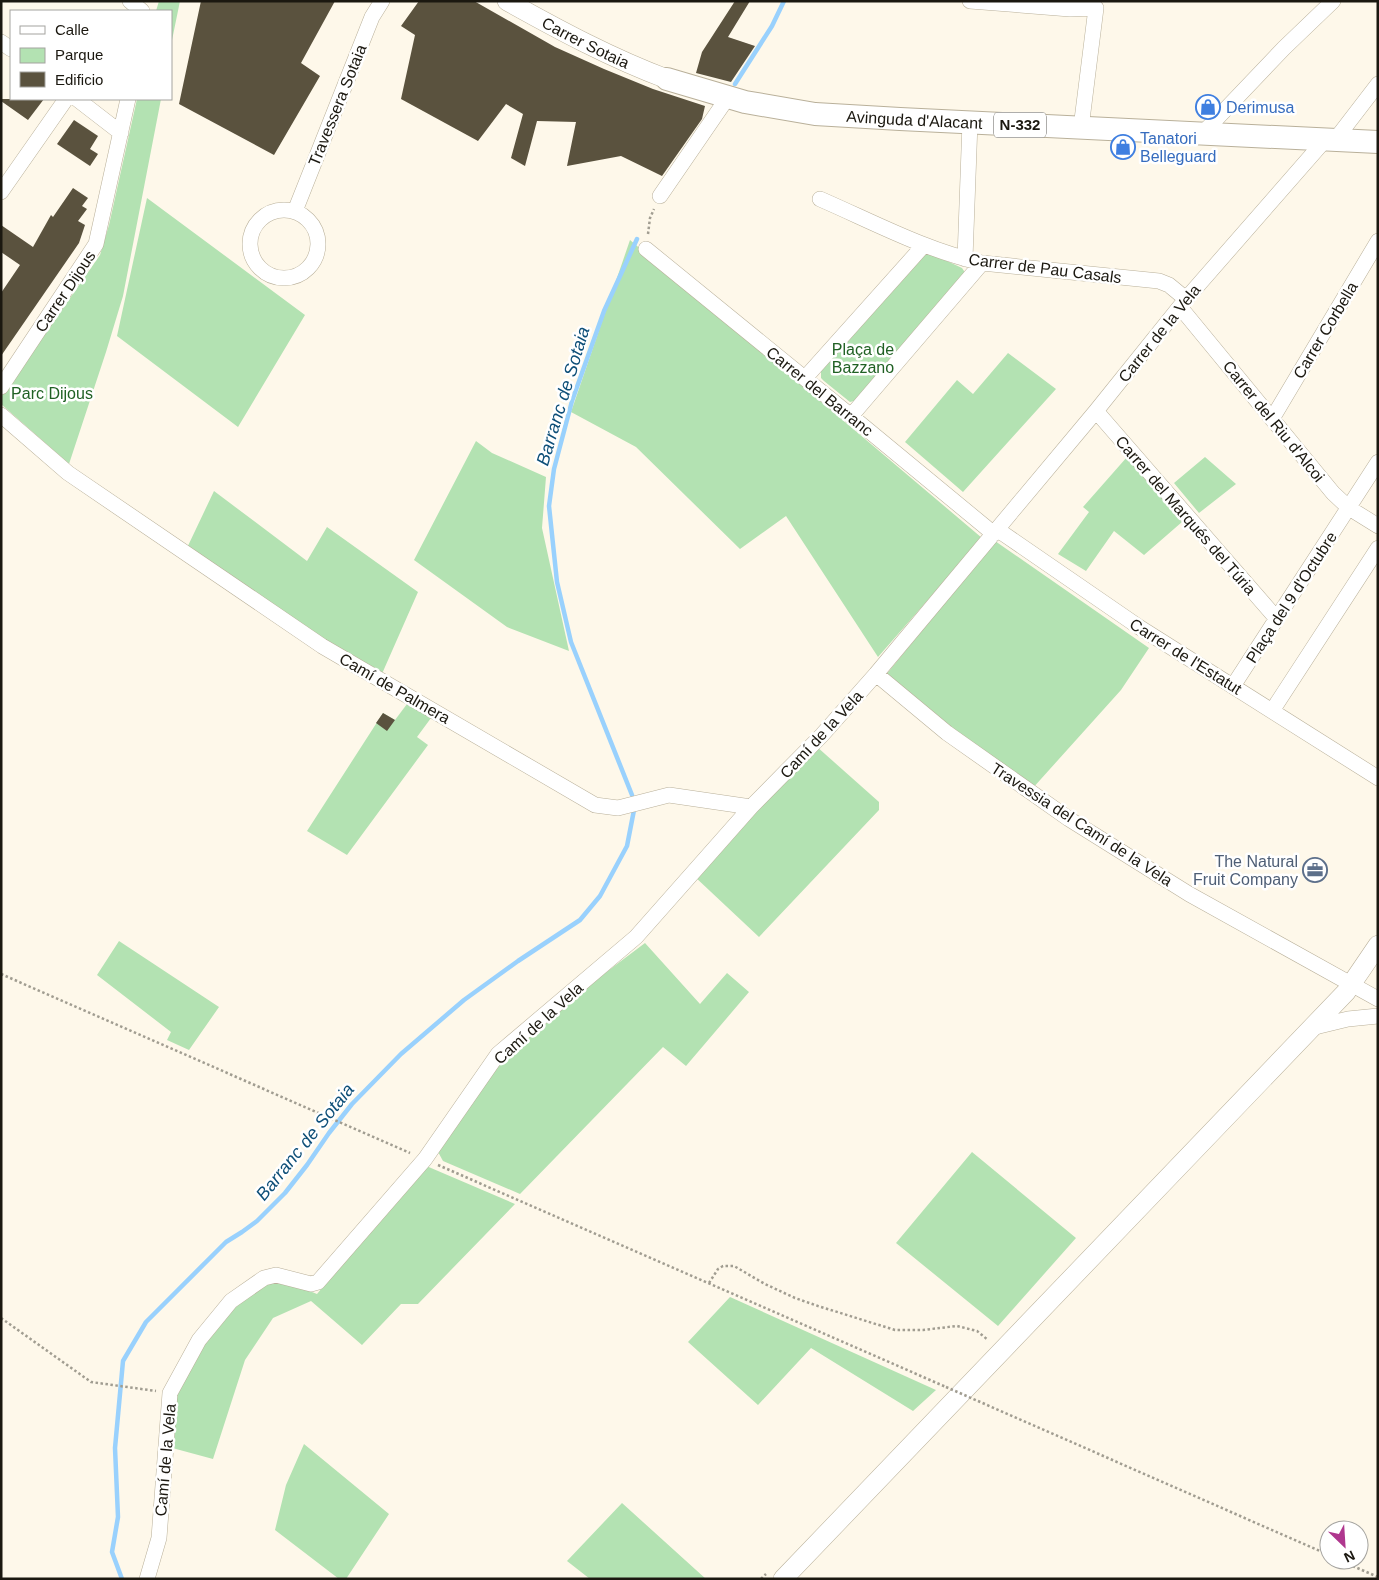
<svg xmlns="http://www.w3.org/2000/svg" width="1379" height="1580" viewBox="0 0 1379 1580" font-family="Helvetica,sans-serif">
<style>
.green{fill:#b3e2b2}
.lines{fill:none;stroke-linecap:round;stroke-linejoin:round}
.stream{stroke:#99d1fd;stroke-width:4.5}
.building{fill:#5a523e}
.minor-casing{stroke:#b9b09a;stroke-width:16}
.major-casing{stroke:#b9b09a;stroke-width:20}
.highway-casing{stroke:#b9b09a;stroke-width:24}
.path{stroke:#a19d91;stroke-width:2.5;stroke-dasharray:2.5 2.5;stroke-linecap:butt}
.minor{stroke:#fff;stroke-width:15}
.major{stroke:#fff;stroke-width:19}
.highway{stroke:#fff;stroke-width:22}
.path-bridge{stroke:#a19d91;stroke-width:2.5;stroke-dasharray:2.5 2.5;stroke-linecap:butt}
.labels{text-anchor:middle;stroke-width:5;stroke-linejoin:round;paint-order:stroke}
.shield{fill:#fff;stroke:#5f5d58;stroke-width:1}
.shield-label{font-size:15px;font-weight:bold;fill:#1b1810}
.street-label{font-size:16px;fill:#1b1810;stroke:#fff}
.shop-label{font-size:16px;fill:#366cbe;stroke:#fff;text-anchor:start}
.park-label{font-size:16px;fill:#206124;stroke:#fff}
.service-label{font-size:16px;fill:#4e5e75;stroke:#fff;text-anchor:end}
.water-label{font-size:18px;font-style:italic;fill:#0e4f78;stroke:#fff}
</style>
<rect width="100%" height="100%" fill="#fef8ea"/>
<path class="green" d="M159,1H180L171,45V11H156Z
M137,99H161L123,296L106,352L69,464L1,404V397L100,255L109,225Z
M147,198L305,315L238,427L117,336Z
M630,240L982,538L878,657L786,516L740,549L636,447L571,412Z
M932,254L962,268L964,271L965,274L854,401L850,402L824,381L821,378V371L923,255Z
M1008,353L1056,389L963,492L905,442L957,380L973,394Z
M476,441L492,453L546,477L542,528L569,651L507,627L414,560Z
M1127,457L1182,522L1144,555L1114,531L1086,571L1058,554L1089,512L1083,507Z
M1205,457L1236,484L1199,513L1174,483Z
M214,491L307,561L327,527L418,592L381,676L186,550Z
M995,541L1149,648L1121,690L1032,789L885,676Z
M407,704L431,718L417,737L428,745L347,855L307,831L383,713L395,720Z
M816,746L879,802V810L759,937L694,876Z
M119,941L219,1007L189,1050L167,1040L171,1032L97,975Z
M645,943L700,1004L727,973L749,992L686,1066L663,1047L520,1194L443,1161L437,1150L495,1063L532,1028Z
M972,1152L1076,1238L998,1326L896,1243Z
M424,1165L515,1204L418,1304H401L362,1345L311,1301L273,1318L245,1360L213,1459L165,1446C170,1427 173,1405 180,1387C195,1353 233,1282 276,1282C290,1282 304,1289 317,1294Z
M730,1297L936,1390L913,1411L811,1348L758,1405L688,1342Z
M304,1444L389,1514L346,1579H339L275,1530L286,1485Z
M622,1503L706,1579H590L567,1561Z"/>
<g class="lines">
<path class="stream" d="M735,84L772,26L784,1
M632,795L571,642L557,582L549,506L554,469L572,401L604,311L637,239
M122,1579L112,1552L118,1517L115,1448L123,1361L146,1322L226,1242L242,1232L257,1221L285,1193L307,1165L329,1133L352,1104L401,1054L464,1000L518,961L580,920L600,896L627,846L634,810"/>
</g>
<path class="building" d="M201,1H335L301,63L320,76L274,155L179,104Z
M419,1H474L555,47L604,69L653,89L705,106L702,119L662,176L621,156L567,166L576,122L537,121L525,166L511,158L523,114L506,104L478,141L401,99L415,35L401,26Z
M735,1H750L728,37L755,46L731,82L696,73L702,52Z
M1,99H44L28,120L1,101Z
M74,120L98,136L90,149L98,154L90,166L57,144Z
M73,188L88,198L82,206L87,209L78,221L85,225L79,243L1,356V293L20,265L1,252V225L33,247L51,215L53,217Z
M383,713L395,720L387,731L376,723Z"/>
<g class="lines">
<defs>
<path id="minor" d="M130,1L142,11
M970,1L1070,9L1096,8
M1,42L11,49
M77,99L121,133
M1081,128L1096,8
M1202,134L1284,48L1333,1
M1335,140L1378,84
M1,192L66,99
M660,196L728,97
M820,199C873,222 925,250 982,263L1159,281L1169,285L1186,299
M250 244a34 34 0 1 1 68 0a34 34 0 1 1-68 0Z
M295,211L372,17L382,1
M646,249L851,416L994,534
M965,259L970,122
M1180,307L1333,493L1349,508L1378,526
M805,378L924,245
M1,387L96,244L128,99
M1096,411L1277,619
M1,415L68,473L322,646L595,805L618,808L669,795L751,807
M851,416L982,263
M1272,419L1378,241
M998,530L1139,627L1378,778
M876,674L947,733L1069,819L1189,894L1378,999
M1233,686L1378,462
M1272,711L1378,548
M1311,1028L1348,1019L1378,1016
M147,1579L159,1538L170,1393L199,1340L231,1301L264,1278L276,1275L311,1284L318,1282L425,1159L498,1054L636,937L751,807L822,735L876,674L1096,411L1186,299L1325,140"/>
<g id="major">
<path id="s1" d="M507,1C559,30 611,58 667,79"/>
<path d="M783,1579L1346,992L1378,945"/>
</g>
<g id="highway">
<path id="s2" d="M667,79L745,102L815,114L900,119L1378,142"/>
</g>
</defs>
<use href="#minor" class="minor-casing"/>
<use href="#major" class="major-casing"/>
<use href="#highway" class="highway-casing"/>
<path class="path" d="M648,234L650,218L654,209
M1,974L410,1153
M438,1165L946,1387
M709,1283L718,1269L723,1266H734L765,1284L795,1298L818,1306L895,1330H923L957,1326L977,1331L988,1340
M1,1318L91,1382L156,1391
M978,1401L1329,1555
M1339,1560L1378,1577
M761,1579L766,1574"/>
<use href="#minor" class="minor"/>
<use href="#major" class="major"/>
<use href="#highway" class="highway"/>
<path class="path-bridge" d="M946,1387L978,1401"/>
</g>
<defs>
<symbol id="shop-ring" viewBox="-11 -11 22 22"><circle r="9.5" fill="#fff" stroke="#3f7fe0" stroke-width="1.5"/><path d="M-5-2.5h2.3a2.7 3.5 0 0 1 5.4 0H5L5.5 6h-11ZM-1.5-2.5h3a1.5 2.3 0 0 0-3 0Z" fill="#3f7fe0"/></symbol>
<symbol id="office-ring" viewBox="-11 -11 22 22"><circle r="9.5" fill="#fff" stroke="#5c6f8a" stroke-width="1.5"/><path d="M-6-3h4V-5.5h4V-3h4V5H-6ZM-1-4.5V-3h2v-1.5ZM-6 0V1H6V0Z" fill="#5c6f8a"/></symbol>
</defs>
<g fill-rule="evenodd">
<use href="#shop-ring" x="1194" y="93" width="28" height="28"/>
<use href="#shop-ring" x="1109" y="133" width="28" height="28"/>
<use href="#office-ring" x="1301" y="856" width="28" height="28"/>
</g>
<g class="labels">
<rect class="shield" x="994" y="112.5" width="52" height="25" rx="4"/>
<g class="shield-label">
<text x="1020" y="130">N-332</text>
</g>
<g class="street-label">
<text dy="6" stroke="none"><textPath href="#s1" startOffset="89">Carrer Sotaia</textPath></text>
<text transform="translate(337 105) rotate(-68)" y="6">Travessera Sotaia</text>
<text dy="6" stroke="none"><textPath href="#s2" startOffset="252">Avinguda d'Alacant</textPath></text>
<text transform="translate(1045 268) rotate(7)" y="6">Carrer de Pau Casals</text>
<text transform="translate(65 291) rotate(-56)" y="6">Carrer Dijous</text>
<text transform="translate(1325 330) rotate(-59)" y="6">Carrer Corbella</text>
<text transform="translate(1159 333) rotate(-51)" y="6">Carrer de la Vela</text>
<text transform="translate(820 391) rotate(39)" y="6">Carrer del Barranc</text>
<text transform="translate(1274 421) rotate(51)" y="6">Carrer del Riu d'Alcoi</text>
<text transform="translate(1186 515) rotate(49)" y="6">Carrer del Marqués del Túria</text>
<text transform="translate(1291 597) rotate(-57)" y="6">Plaça del 9 d'Octubre</text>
<text transform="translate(1186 656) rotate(32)" y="6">Carrer de l'Estatut</text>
<text transform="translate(395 688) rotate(30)" y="6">Camí de Palmera</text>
<text transform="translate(821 734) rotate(-47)" y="6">Camí de la Vela</text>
<text transform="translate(1082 824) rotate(33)" y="6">Travessia del Camí de la Vela</text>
<text transform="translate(538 1023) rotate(-42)" y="6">Camí de la Vela</text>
<text transform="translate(165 1460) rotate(-85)" y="6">Camí de la Vela</text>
</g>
<g class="shop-label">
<text x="1226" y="113">Derimusa</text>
<text x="1140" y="144">Tanatori<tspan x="1140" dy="18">Belleguard</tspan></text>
</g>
<g class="park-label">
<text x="863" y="355">Plaça de<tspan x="863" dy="18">Bazzano</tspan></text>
<text x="52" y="399">Parc Dijous</text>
</g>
<g class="service-label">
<text x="1298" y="867">The Natural<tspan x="1298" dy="18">Fruit Company</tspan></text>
</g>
<g class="water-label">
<text transform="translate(563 396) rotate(-73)" y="6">Barranc de Sotaia</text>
<text transform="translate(305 1142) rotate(-51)" y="6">Barranc de Sotaia</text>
</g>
</g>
<rect width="1379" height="1580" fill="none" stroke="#1b1810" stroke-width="5"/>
<rect x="10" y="10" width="162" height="90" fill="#ffffff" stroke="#a4a39f"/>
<rect x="20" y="26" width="25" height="8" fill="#ffffff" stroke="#a4a39f"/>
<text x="55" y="35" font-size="15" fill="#1b1810">Calle</text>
<rect x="20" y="48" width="25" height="15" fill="#b3e2b2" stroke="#a4a39f"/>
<text x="55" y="60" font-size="15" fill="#1b1810">Parque</text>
<rect x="20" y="72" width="25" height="15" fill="#5a523e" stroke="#a4a39f"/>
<text x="55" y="85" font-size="15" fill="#1b1810">Edificio</text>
<g transform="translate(1344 1545) rotate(155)"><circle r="24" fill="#ffffff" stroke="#a4a39f"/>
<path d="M0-4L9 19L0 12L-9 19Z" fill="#af378e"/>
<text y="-8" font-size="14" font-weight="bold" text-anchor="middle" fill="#1b1810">N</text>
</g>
</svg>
